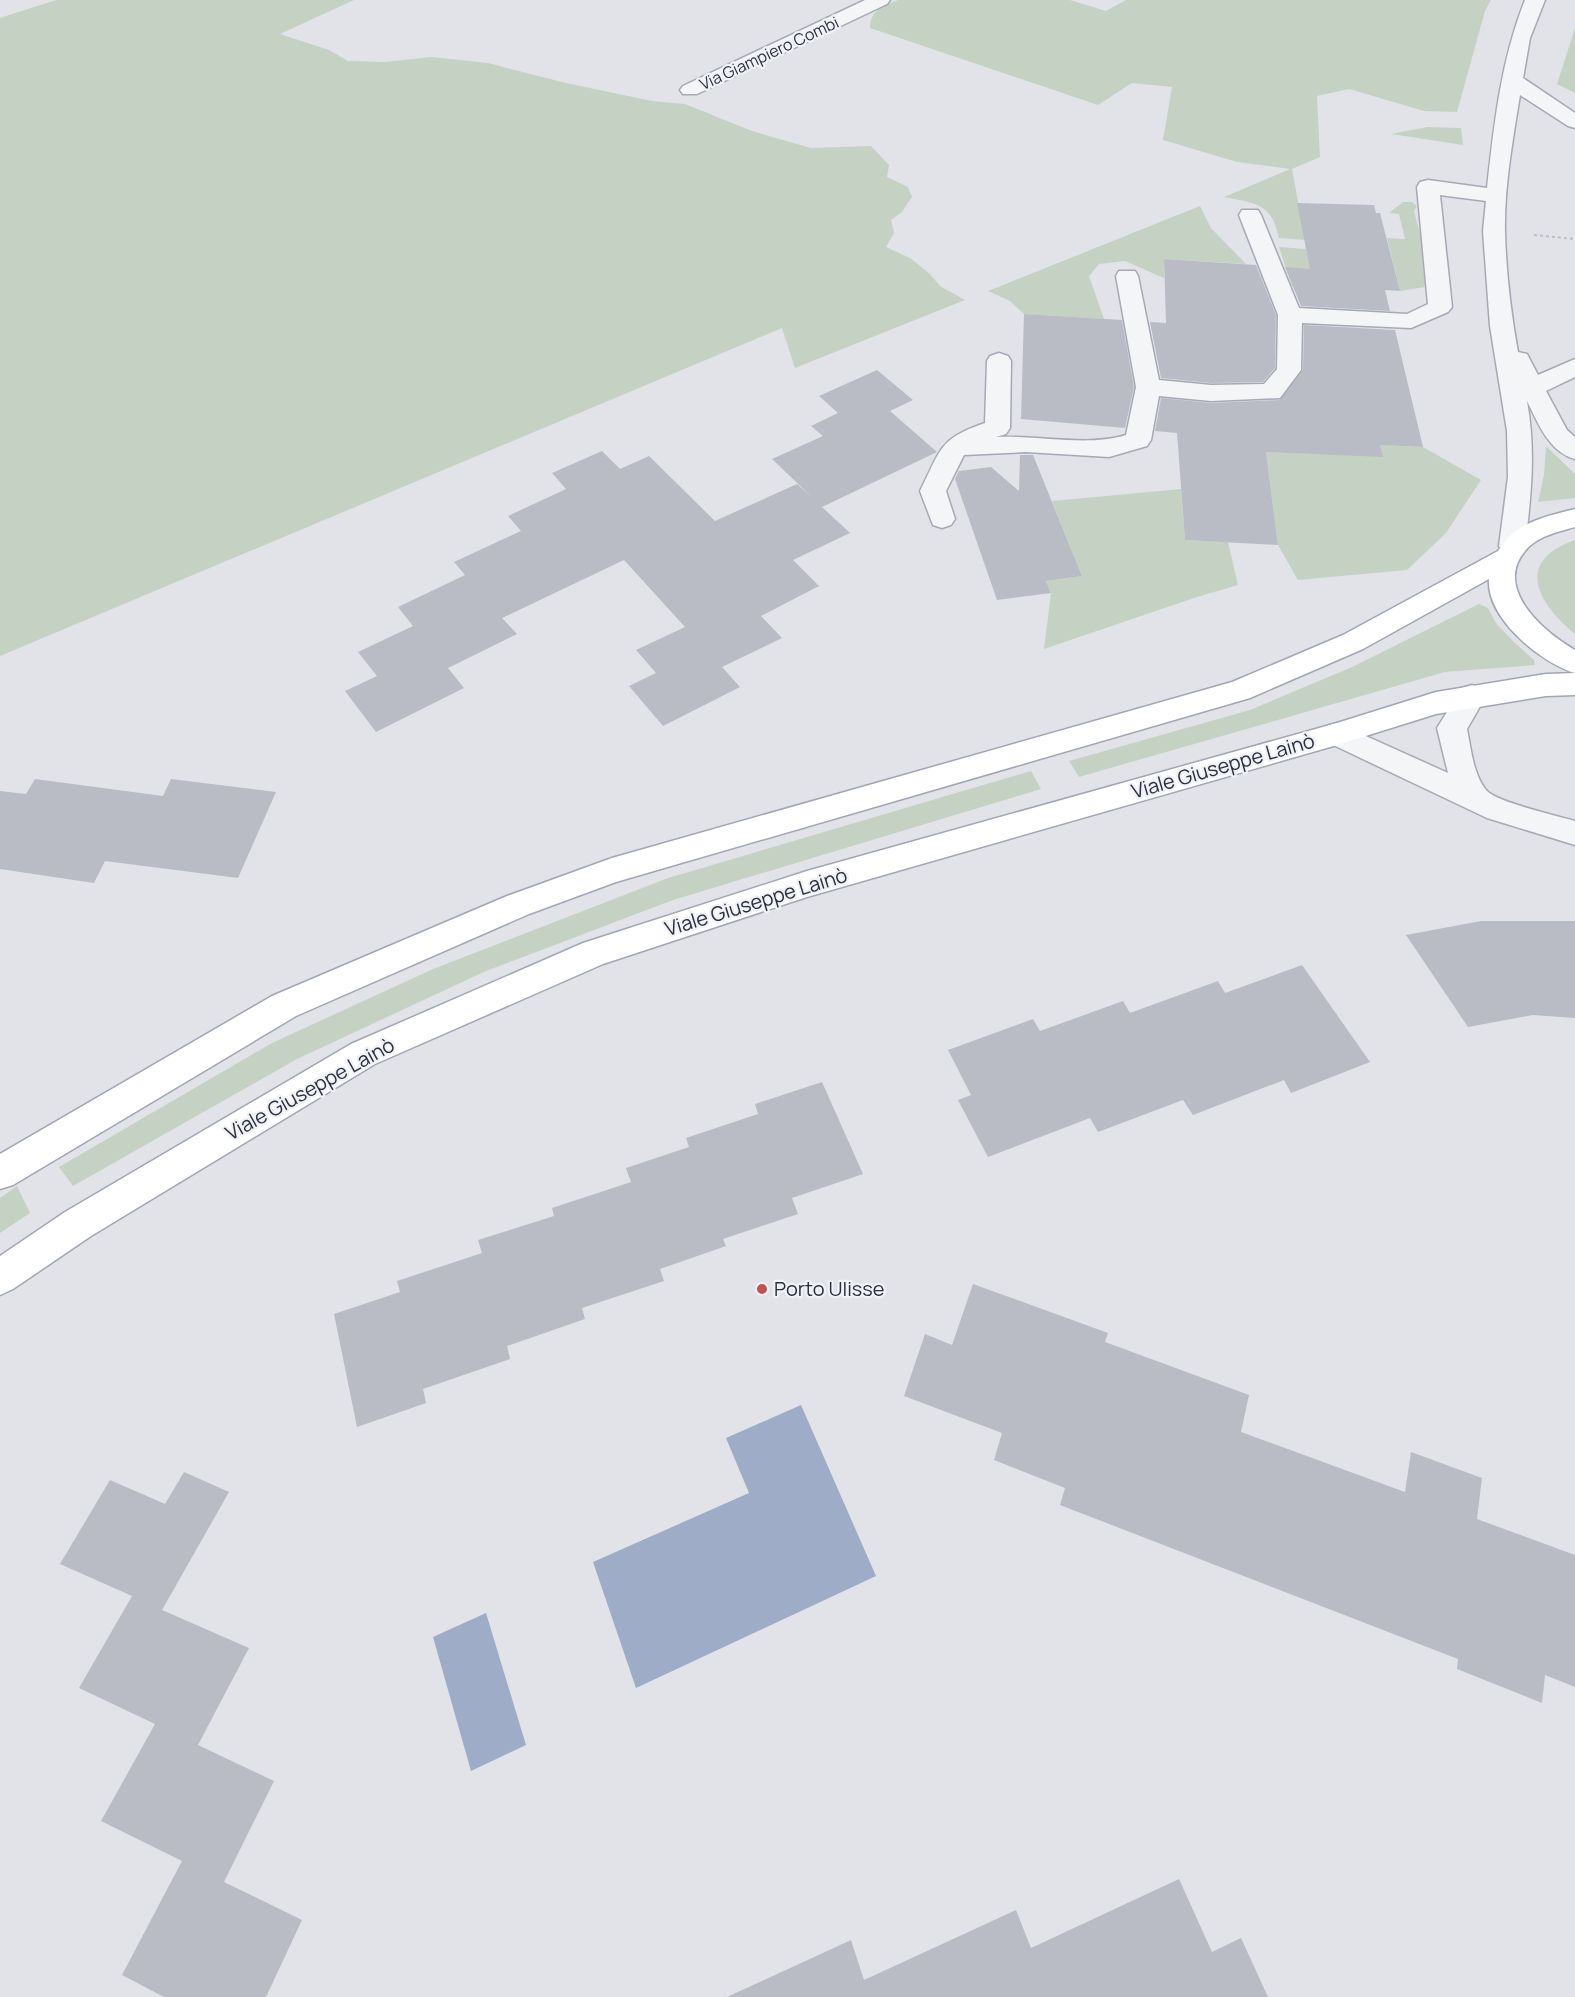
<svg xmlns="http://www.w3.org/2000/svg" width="1575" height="1997" viewBox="0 0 1575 1997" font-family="Manrope,sans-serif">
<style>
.green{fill:#c5d2c3}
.water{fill:#9eacc7}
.building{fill:#b9bcc5}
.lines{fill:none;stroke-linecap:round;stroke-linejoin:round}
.minor-casing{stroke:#a6a9b3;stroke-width:3}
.major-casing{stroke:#a1a6b4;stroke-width:3}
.path{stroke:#bbbec4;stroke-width:2;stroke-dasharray:3 3;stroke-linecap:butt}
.minor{fill:#f4f5f7;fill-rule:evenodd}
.major{fill:#fff;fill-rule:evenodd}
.poi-dot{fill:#c64e50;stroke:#f1f2f6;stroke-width:2}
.labels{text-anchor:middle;stroke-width:4.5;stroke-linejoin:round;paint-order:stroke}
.far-street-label{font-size:16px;fill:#2a2f40;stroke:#f1f2f6}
.street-label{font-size:20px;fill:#2a2f40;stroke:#f1f2f6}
.poi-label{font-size:20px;fill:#2a2f40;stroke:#f1f2f6;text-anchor:start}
</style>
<rect width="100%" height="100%" fill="#e1e3e9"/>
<path class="green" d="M56,0H354L280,34L329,50L348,61L385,62L431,57L488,63L566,83L652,101L685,104L752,131L811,148L871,146L889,165L887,177L908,187L912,197L902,212L891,220L894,233L886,247L910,258L930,274L940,286L965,300L795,368L782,328L0,656V18Z
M898,0H1070L1106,11L1126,0H1491L1485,11L1457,112L1424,111L1349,89L1317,96L1320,157L1292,169L1305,240L1279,238C1271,202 1256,204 1224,197L1290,169L1237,162L1163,140L1172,87L1132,83L1098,105L870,28C871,9 882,7 898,0Z
M1575,28V93L1557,84Z
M1427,127L1461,128L1463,145L1391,134Z
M1403,202H1412L1417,206L1414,211L1420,234L1425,287L1400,291L1387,238L1405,239L1399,214L1389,213Z
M1200,206L1211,228L1246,264L1164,259V278L1125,261L1099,264L1089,276L1104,319L1024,314L1010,301L988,291Z
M1279,247L1306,249L1315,288L1292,286Z
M1380,445L1423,447L1481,480L1446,533L1407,570L1298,580L1278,545L1266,452L1382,456Z
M1546,446L1575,474V498L1538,502L1544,475Z
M1181,489L1185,540L1228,542L1238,585L1197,597L1044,649L1051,593L1046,581L1082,576L1052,501Z
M1575,540V634C1537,603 1514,561 1575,540Z
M1479,604L1488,608L1496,623L1514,642L1534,660L1535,665L1445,672L1079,777L1069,761L1250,710L1352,667Z
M1031,771L1041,789L673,900L486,971L297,1059L73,1186L59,1167L272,1043L433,969L668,878Z
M17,1186L30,1213L0,1233V1198Z"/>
<path class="water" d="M801,1405L876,1576L636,1688L593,1562L749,1493L726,1438Z
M486,1613L526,1745L471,1771L433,1637Z"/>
<path class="building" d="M1297,203L1374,205L1376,213H1380L1400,291L1385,290L1390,311L1301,306L1285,267L1310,269Z
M1164,259L1256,265L1276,315L1275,368L1263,382L1211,383L1161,378L1150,322L1166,323Z
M1024,314L1122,320L1134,387L1125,428L1021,419Z
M1304,325L1395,330L1423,447L1380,445L1383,457L1266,452L1278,545L1185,540L1177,433L1155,431L1161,398L1211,403L1280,400L1303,370Z
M877,370L913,400L890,411L937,452L822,507L850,533L793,560L819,586L761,616L782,638L722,667L740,687L663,726L629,686L656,673L636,650L685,627L624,560L502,618L517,634L448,668L464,688L376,732L345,691L377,676L358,652L413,626L398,607L465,575L454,562L521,531L508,516L566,489L552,473L602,451L620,469L649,456L715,521L797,484L814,499L772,459L823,436L811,426L838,413L819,396Z
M1020,455H1033L1082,576L1046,581L1051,593L997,600L955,479L959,471L991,467L1019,491Z
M35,779L163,796L171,779L276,792L238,878L105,861L94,883L0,869V791L26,794Z
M1481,921H1575V1018L1533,1015L1468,1027L1406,935Z
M1302,965L1370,1062L1291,1093L1284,1080L1193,1115L1183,1100L1098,1132L1090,1118L988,1157L958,1100L971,1095L948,1050L1033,1019L1040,1031L1123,1001L1130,1013L1218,981L1225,993Z
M822,1082L863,1174L792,1198L798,1214L723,1239L726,1246L660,1269L664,1281L582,1308L585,1319L507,1346L510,1359L423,1389L426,1403L357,1427L334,1314L400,1292L397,1281L482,1253L478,1240L554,1216L552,1208L631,1182L626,1168L689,1147L686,1138L758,1114L755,1104Z
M973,1284L1108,1333L1105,1342L1249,1395L1241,1432L1405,1492L1411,1452L1482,1478L1477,1519L1575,1555V1687L1545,1675L1542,1703L1457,1669L1458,1659L1060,1505L1065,1488L994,1460L1002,1433L904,1396L925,1334L952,1345Z
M184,1472L229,1492L162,1610L249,1648L198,1745L274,1781L224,1882L302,1920L266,1997H164L122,1975L182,1861L101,1821L155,1724L79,1688L132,1596L60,1564L110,1480L165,1504Z
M1179,1879L1212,1952L1241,1938L1268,1997H727L851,1940L864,1980L1016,1910L1031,1948Z"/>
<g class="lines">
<defs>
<path id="minor" d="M865,0H890L887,4L697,94H683L680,90L683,86Z
M1525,0H1545L1530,38L1523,78L1575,113V128L1568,126L1520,95C1513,139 1504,187 1505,232C1506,272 1511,313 1518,352L1527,354L1538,375L1575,359V377L1546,391L1567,430L1575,437V459C1549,452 1538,423 1527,401C1536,451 1531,496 1525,546L1521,553L1512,555L1503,553L1499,546L1508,477L1507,431L1490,326L1483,231L1486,201L1440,195L1452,307L1448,312L1411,328L1302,323L1301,370L1280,398L1211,401L1159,396L1151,440L1147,446L1109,457L1026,452L964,455L946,491L955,519L951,525L942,528L933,525L920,491C941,450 938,439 985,423L987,361L990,356L999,353L1008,356L1011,361L1010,428L1006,434L996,437C1038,435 1088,447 1126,435L1136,387L1116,276L1119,271H1135L1138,276L1159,380L1211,385L1264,384L1277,369L1278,315L1239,215L1242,210H1258L1261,215L1299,308L1407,314L1428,304L1417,187L1420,182L1428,180L1487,188C1494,124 1501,60 1525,0Z
M1472,685L1482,688L1486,696L1467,729C1471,748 1473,775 1487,791C1497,802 1557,816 1575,821V845L1487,818L1327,742L1322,734L1327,726L1337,723L1448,773L1437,728L1462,688Z"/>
<path id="major" d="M1575,509V527C1558,532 1537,536 1525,551C1493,589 1545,633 1575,650V695L1546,696L1436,714L1337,745L807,897L603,964L375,1064L91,1236L13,1289L0,1295V1256L65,1212L351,1044L583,943L807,871L1337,723L1436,692L1546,674L1575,673C1541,663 1486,618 1489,579L1363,649L1250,698L616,882L529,914L296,1016L13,1185L0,1189V1154L272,996L507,896L612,858L1232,682L1343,635L1498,551C1516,522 1544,517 1575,509Z"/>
</defs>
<use href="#minor" class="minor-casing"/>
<use href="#major" class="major-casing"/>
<path class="path" d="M1534,235L1575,239"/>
<use href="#minor" class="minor"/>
<use href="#major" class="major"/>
</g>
<circle class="poi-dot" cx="762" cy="1289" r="6"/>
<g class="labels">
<g class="far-street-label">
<text transform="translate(769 53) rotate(-25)" y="6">Via Giampiero Combi</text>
</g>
<g class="street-label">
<text transform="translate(1223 766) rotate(-16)" y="7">Viale Giuseppe Lainò</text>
<text transform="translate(756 902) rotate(-17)" y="7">Viale Giuseppe Lainò</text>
<text transform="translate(310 1089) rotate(-29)" y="7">Viale Giuseppe Lainò</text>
</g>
<g class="poi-label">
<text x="774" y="1296">Porto Ulisse</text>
</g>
</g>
</svg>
